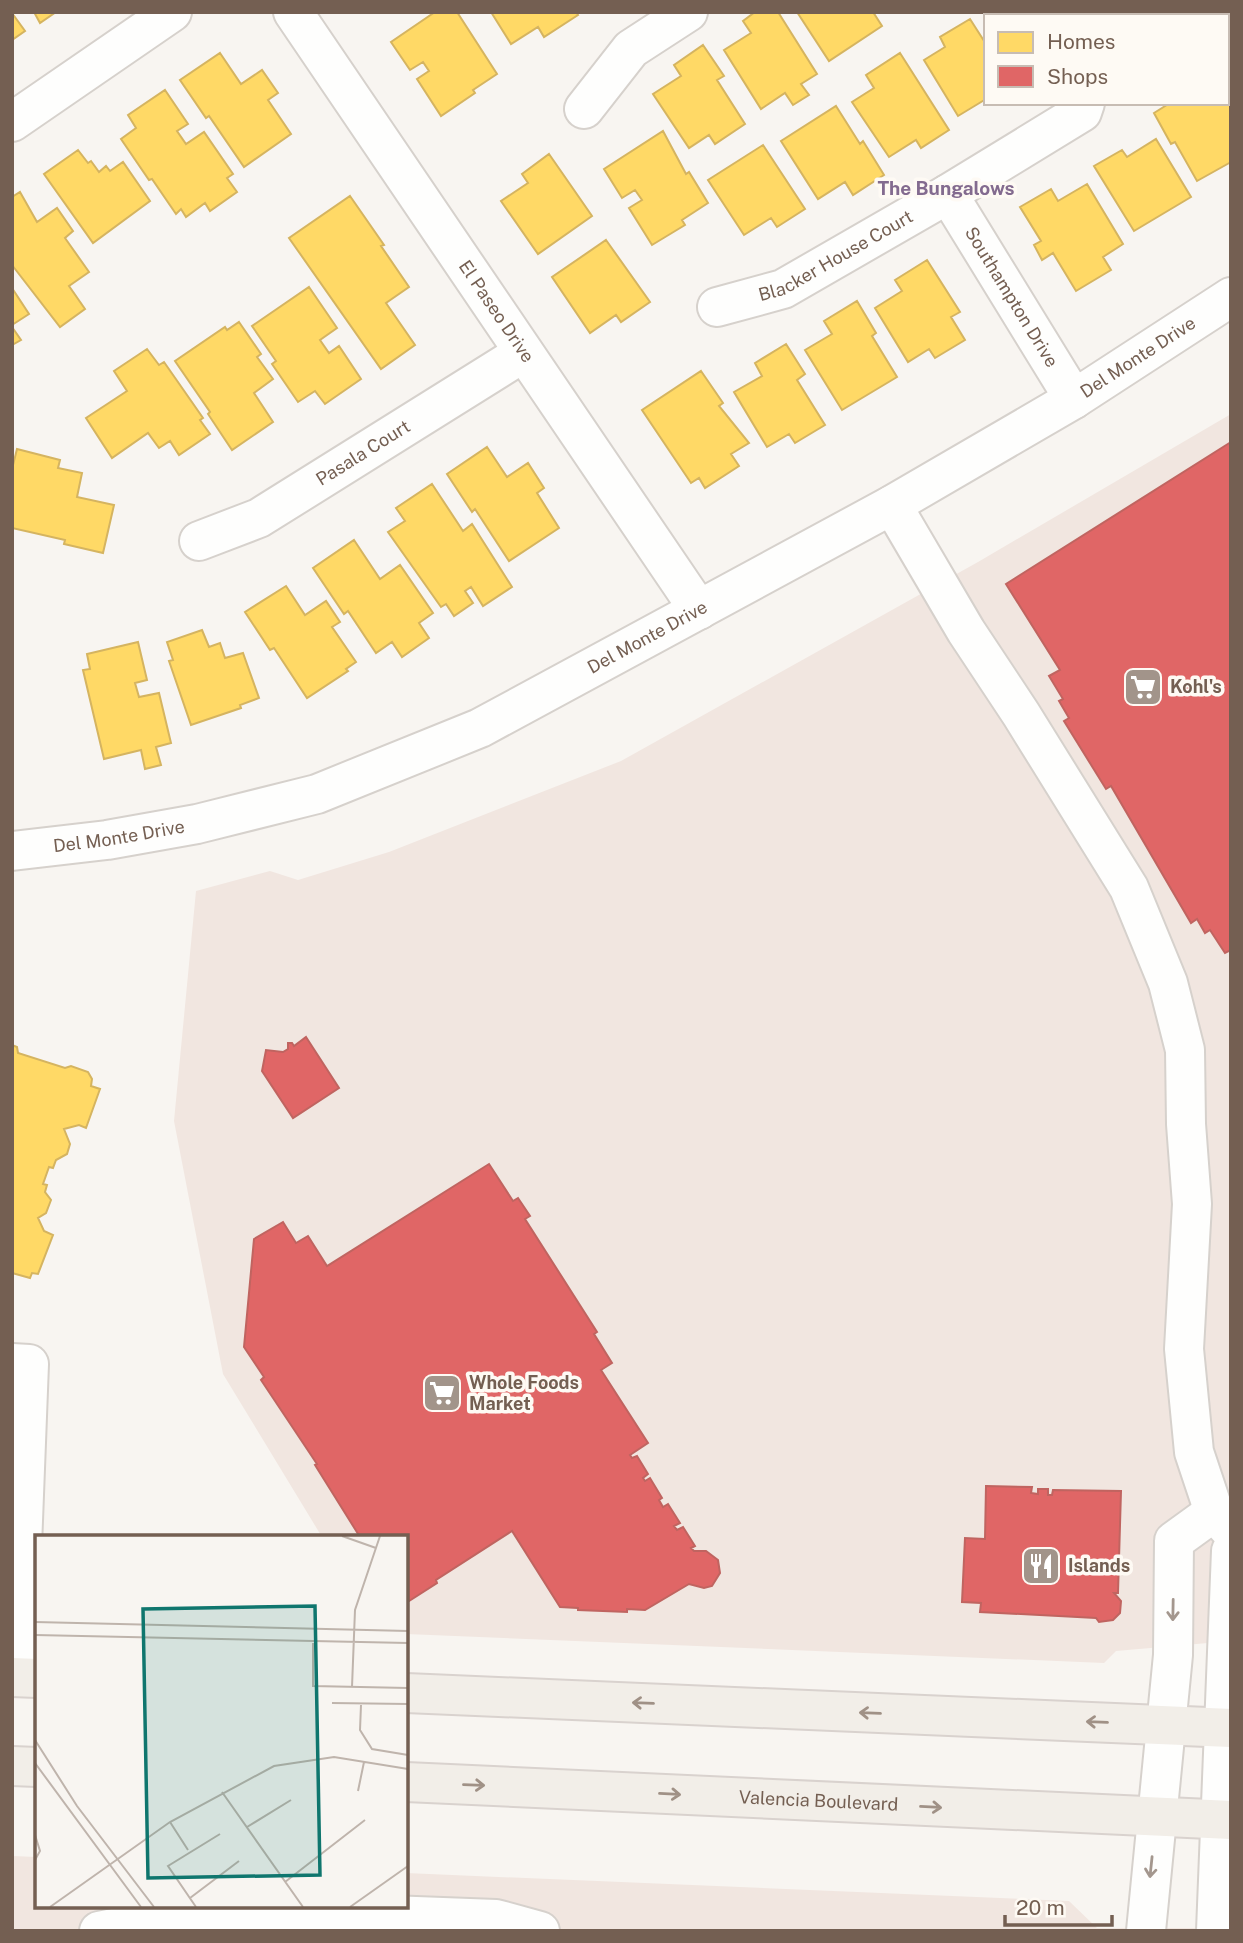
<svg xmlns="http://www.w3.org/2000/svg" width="1243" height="1943" viewBox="0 0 1243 1943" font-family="'Public Sans',sans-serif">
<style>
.commercial{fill:#f1e6e0}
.homes{fill:#ffd966;stroke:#d5b460;stroke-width:2}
.shops{fill:#e06666;stroke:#c06460;stroke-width:2}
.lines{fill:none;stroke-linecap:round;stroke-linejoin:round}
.minor-casing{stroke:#d6d1cc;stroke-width:42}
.major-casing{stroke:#d9d2ce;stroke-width:42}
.minor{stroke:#fefefd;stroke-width:38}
.major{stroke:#f2eee8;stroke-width:38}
.oneway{stroke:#a4978e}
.oneway2{stroke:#a09186}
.labels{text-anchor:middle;stroke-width:7;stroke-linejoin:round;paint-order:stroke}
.street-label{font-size:18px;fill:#745f52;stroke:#fefaf4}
.poi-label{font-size:18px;font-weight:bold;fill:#745f52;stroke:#fefaf4;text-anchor:start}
.neighbourhood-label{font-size:19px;font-weight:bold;fill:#836b8f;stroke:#fefaf4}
.inset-road{fill:none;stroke:#bfb4ac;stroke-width:2}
.view{fill:#0f766e;fill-opacity:0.15;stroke:#0f766e;stroke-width:3.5}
.inset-edge{fill:none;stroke:#745f52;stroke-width:3.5}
</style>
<rect width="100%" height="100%" fill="#f8f5f1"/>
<path class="commercial" d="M1231,414V1641L1116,1651L1104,1663L406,1634V1537H322L223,1374L174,1121L196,891L270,871L298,880L389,852L621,761L978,562Z
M12,1856L37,1857V1906H406V1873L1069,1901L1097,1928H1231V1931H12Z"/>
<path class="homes" d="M34,12H56L40,23Z
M435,12H457L497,74L473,90L475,93L441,116L417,79L429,71L423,62L410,70L391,42Z
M491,12H576L578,15L544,37L538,27L511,44Z
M755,12H778L817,74L801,84L809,95L793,105L785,93L761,109L724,50L751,33L743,21Z
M797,12H873L882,26L829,61Z
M1119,12H1206L1202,16H1122Z
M12,13L25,31L12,40Z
M970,19L986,44V99L958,116L924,60L945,47L940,37Z
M703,45L724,76L717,80L745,124L715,144L709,135L689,148L653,94L681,76L674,65Z
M220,53L241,84L262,70L278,93L268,100L291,134L244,167L209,116L206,118L180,80Z
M900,53L949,130L921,148L916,140L889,157L852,102L874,88L866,75Z
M165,90L188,124L177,131L186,144L204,132L233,174L227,178L237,192L210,211L205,203L186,217L181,209L176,214L152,179L149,180L121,139L136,128L128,115Z
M1227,100L1231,106V162L1197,181L1175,142L1171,144L1154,113L1170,103H1227Z
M836,106L860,144L863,141L884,175L853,195L845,182L818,199L781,141Z
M663,131L686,174L689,172L708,203L682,220L685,225L652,245L629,208L642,200L635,190L622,198L604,169Z
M1156,139L1191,197L1134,231L1094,166L1122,150L1127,157Z
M763,145L805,209L777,227L771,218L744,235L708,180Z
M78,150L88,163L91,161L99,172L106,166L110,171L123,162L150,201L93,243L44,174Z
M549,154L592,216L538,254L501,201L528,183L522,174Z
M1087,184L1123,244L1103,257L1111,270L1076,291L1053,253L1042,260L1034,245L1041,241L1020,207L1051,189L1058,201Z
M20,192L37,222L57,208L73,231L65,238L89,272L69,286L85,309L60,327L12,265V197Z
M350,196L384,245L381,246L409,287L386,303L415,345L381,369L289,238Z
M606,240L650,302L621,322L616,315L590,333L552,277Z
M927,260L960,312L951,317L965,340L935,358L929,349L908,362L875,308L902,291L895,280Z
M309,287L337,328L320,340L329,353L339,346L361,379L325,404L315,391L298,402L272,364L276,361L252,326Z
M12,288L29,314L12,325Z
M857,301L876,333L872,336L897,377L842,410L805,350L832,334L824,321Z
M239,322L261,354L257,357L273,379L254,393L273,422L232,450L208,414L210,412L175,361L225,327L227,330Z
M12,327L21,340L12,345Z
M786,344L805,374L797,380L825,425L795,443L789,434L767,447L734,392L762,376L755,363Z
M147,349L159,365L164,362L203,418L200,420L210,434L179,455L170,441L159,448L148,433L112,458L86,418L127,391L114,371Z
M701,371L723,403L719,406L749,443L731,454L739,466L705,488L699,478L691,483L642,410Z
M487,447L507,477L528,463L544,488L537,493L559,528L509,561L475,509L472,512L447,474Z
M17,449L60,460L58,468L82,473L77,497L114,505L103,553L64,544L65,540L12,528V469Z
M432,484L463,531L472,524L512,587L483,606L471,587L465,591L473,603L454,616L446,604L441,607L388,532L405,521L396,508Z
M354,540L380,579L400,565L433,613L419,623L429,638L402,657L392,642L376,653L348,611L344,614L313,568Z
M286,586L305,615L326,601L340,622L332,627L356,662L346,669L348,671L307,698L274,648L270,650L245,612Z
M202,630L209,647L220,643L225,658L243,653L259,698L240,705L241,708L191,725L169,661L173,660L167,642Z
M138,642L147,680L135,683L139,697L159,693L171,743L156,747L161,765L145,769L141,750L104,759L83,670L90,669L87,654Z
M12,1045L17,1047L18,1053L65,1068L71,1066L88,1072L92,1079L91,1086L100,1089L86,1128L79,1125L64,1129L70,1144L67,1154L56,1160L53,1168L49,1167L43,1184L47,1185L45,1192L51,1200L46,1213L38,1218L44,1231L53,1235L38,1274L32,1273L30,1278L12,1273Z"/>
<path class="shops" d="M1231,442V950L1225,953L1210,930L1205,933L1197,919L1191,923L1111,786L1106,789L1064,721L1069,718L1059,701L1063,699L1049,676L1060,670L1006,584Z
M306,1037L339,1088L293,1118L262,1071L266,1050L283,1052L288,1049V1043H292L294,1046Z
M489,1164L513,1201L518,1198L530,1216L525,1219L597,1332L594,1334L612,1363L601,1370L648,1443L630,1455L632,1458L637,1456L648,1474L643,1478L645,1481L650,1478L662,1498L659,1500L663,1507L668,1504L680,1523L674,1526L677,1530L683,1527L695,1546L691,1548L694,1551H706L718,1560L720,1573L712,1586L704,1588L689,1584L645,1610L627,1609V1612L578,1610V1608L560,1607L512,1531L436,1580L437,1583L406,1603V1537H360L315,1465L317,1464L261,1380L264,1377L244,1347L254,1239L283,1222L296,1243L308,1236L327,1266Z
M986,1486L1032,1487L1031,1493L1038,1494V1489H1048V1495H1052L1053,1490L1121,1491L1118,1593H1114L1121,1601L1120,1613L1113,1620L1099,1622L1096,1618L980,1612L981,1603L962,1602L965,1538L985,1539Z"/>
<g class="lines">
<defs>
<g id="minor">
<path id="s1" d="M293,12L699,610"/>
<path d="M1064,12L1067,16"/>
<path d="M584,109L631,49L688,12"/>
<path d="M12,122L172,12"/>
<path id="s2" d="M948,194L1074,399"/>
<path id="s3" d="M717,307L783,289L948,194L1082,112L1085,103"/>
<path d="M892,505L966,631L1021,714L1129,888L1168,983L1185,1050L1186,1124L1192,1204L1184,1349L1194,1452L1214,1512L1231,1531"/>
<path id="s4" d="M199,541L259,518L523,353"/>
<path id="s5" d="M12,851L107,840L197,824L317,794L480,728L892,505L1074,399L1231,297"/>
<path d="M12,1363L29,1364L17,1677"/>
<path d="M99,1931L179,1915L282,1911L496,1919L540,1931"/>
<path d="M1146,1931L1173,1655L1174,1541L1214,1512"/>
<path d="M1216,1931L1231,1551"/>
</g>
<g id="major">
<path d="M12,1677L37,1678"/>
<path d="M406,1693L1231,1728"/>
<path d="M12,1766L37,1767"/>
<path id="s6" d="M406,1782L1231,1820"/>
</g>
</defs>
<use href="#minor" class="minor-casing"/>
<use href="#major" class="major-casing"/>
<use href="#minor" class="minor"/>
<use href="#major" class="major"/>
</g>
<defs><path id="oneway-shaft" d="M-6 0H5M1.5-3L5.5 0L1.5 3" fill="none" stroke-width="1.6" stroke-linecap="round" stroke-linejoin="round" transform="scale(1.75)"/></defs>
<g class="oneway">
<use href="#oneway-shaft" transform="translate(1173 1610) rotate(91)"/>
<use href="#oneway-shaft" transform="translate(1151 1867) rotate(96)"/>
</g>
<g class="oneway2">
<use href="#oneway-shaft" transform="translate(643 1703) rotate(-178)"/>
<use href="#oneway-shaft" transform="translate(870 1713) rotate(-178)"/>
<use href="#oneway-shaft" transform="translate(1097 1722) rotate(-178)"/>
<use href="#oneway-shaft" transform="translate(474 1785) rotate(2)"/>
<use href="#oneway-shaft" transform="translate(670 1794) rotate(3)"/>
<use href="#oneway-shaft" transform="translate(931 1807) rotate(3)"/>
</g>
<defs>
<symbol id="supermarket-square" viewBox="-11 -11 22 22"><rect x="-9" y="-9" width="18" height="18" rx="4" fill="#a2948a" stroke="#fefaf4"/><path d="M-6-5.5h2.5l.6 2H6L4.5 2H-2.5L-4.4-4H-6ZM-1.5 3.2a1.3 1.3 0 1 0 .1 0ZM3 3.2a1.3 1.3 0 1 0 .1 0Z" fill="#fff"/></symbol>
<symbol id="restaurant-square" viewBox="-11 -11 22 22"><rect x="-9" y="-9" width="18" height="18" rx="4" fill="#a2948a" stroke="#fefaf4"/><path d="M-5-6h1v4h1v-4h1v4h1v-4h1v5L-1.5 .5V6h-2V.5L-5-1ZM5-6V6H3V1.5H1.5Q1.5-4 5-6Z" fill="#fff"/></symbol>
</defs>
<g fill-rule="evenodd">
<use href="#supermarket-square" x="1121" y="665" width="44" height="44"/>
<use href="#supermarket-square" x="420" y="1371" width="44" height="44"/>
<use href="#restaurant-square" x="1019" y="1544" width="44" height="44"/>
</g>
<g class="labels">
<g class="street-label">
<text dy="6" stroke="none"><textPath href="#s3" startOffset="130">Blacker House Court</textPath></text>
<text dy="6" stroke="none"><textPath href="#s2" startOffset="121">Southampton Drive</textPath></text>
<text dy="6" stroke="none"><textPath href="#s1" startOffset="362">El Paseo Drive</textPath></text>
<text dy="6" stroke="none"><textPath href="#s5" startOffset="1242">Del Monte Drive</textPath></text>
<text dy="6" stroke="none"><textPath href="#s4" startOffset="187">Pasala Court</textPath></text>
<text dy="6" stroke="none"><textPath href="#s5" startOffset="677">Del Monte Drive</textPath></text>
<text dy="6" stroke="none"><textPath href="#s5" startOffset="108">Del Monte Drive</textPath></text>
<text dy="6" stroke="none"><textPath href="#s6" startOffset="413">Valencia Boulevard</textPath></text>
</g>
<g class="poi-label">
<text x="1170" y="693">Kohl's</text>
<text x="469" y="1389">Whole Foods<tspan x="469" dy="21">Market</tspan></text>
<text x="1068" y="1572">Islands</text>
</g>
<g class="neighbourhood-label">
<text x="946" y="195">The Bungalows</text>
</g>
</g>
<g transform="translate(35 1535)">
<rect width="373" height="373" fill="#f8f5f1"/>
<path class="inset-road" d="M307,1L341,13M0,87L373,96M0,100L373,108M278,108V151L373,153M317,152L320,75L345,1M297,168L373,169M326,170L325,195L337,214L373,220M0,205L42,271L119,372M0,228L106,372M323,256L329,227M187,257L268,372M135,287L153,315M212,292L256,265M0,300L5,316L0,325M250,347L330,285M155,363L204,326M15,372L135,287L239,231L299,222L373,234M161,372L133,331L185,299M315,372L373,331"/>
<path class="view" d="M280,71L285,340L113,343L108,74Z"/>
<rect width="373" height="373" class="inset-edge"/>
</g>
<rect width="1243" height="1943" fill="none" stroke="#745f52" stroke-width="28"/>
<rect x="984" y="14" width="245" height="91" fill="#fefaf4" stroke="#c7bcb3" stroke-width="2"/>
<rect x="998" y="32" width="35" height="21" fill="#ffd966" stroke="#c7bcb3" stroke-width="2"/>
<text x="1047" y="49" font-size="21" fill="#745f52">Homes</text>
<rect x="998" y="66" width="35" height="21" fill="#e06666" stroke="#c7bcb3" stroke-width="2"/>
<text x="1047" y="84" font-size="21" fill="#745f52">Shops</text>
<path d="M1005 1915v10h107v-10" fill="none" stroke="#745f52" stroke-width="3.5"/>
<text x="1016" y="1915" font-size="21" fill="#745f52" stroke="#fefaf4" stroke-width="5" paint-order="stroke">20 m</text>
</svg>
